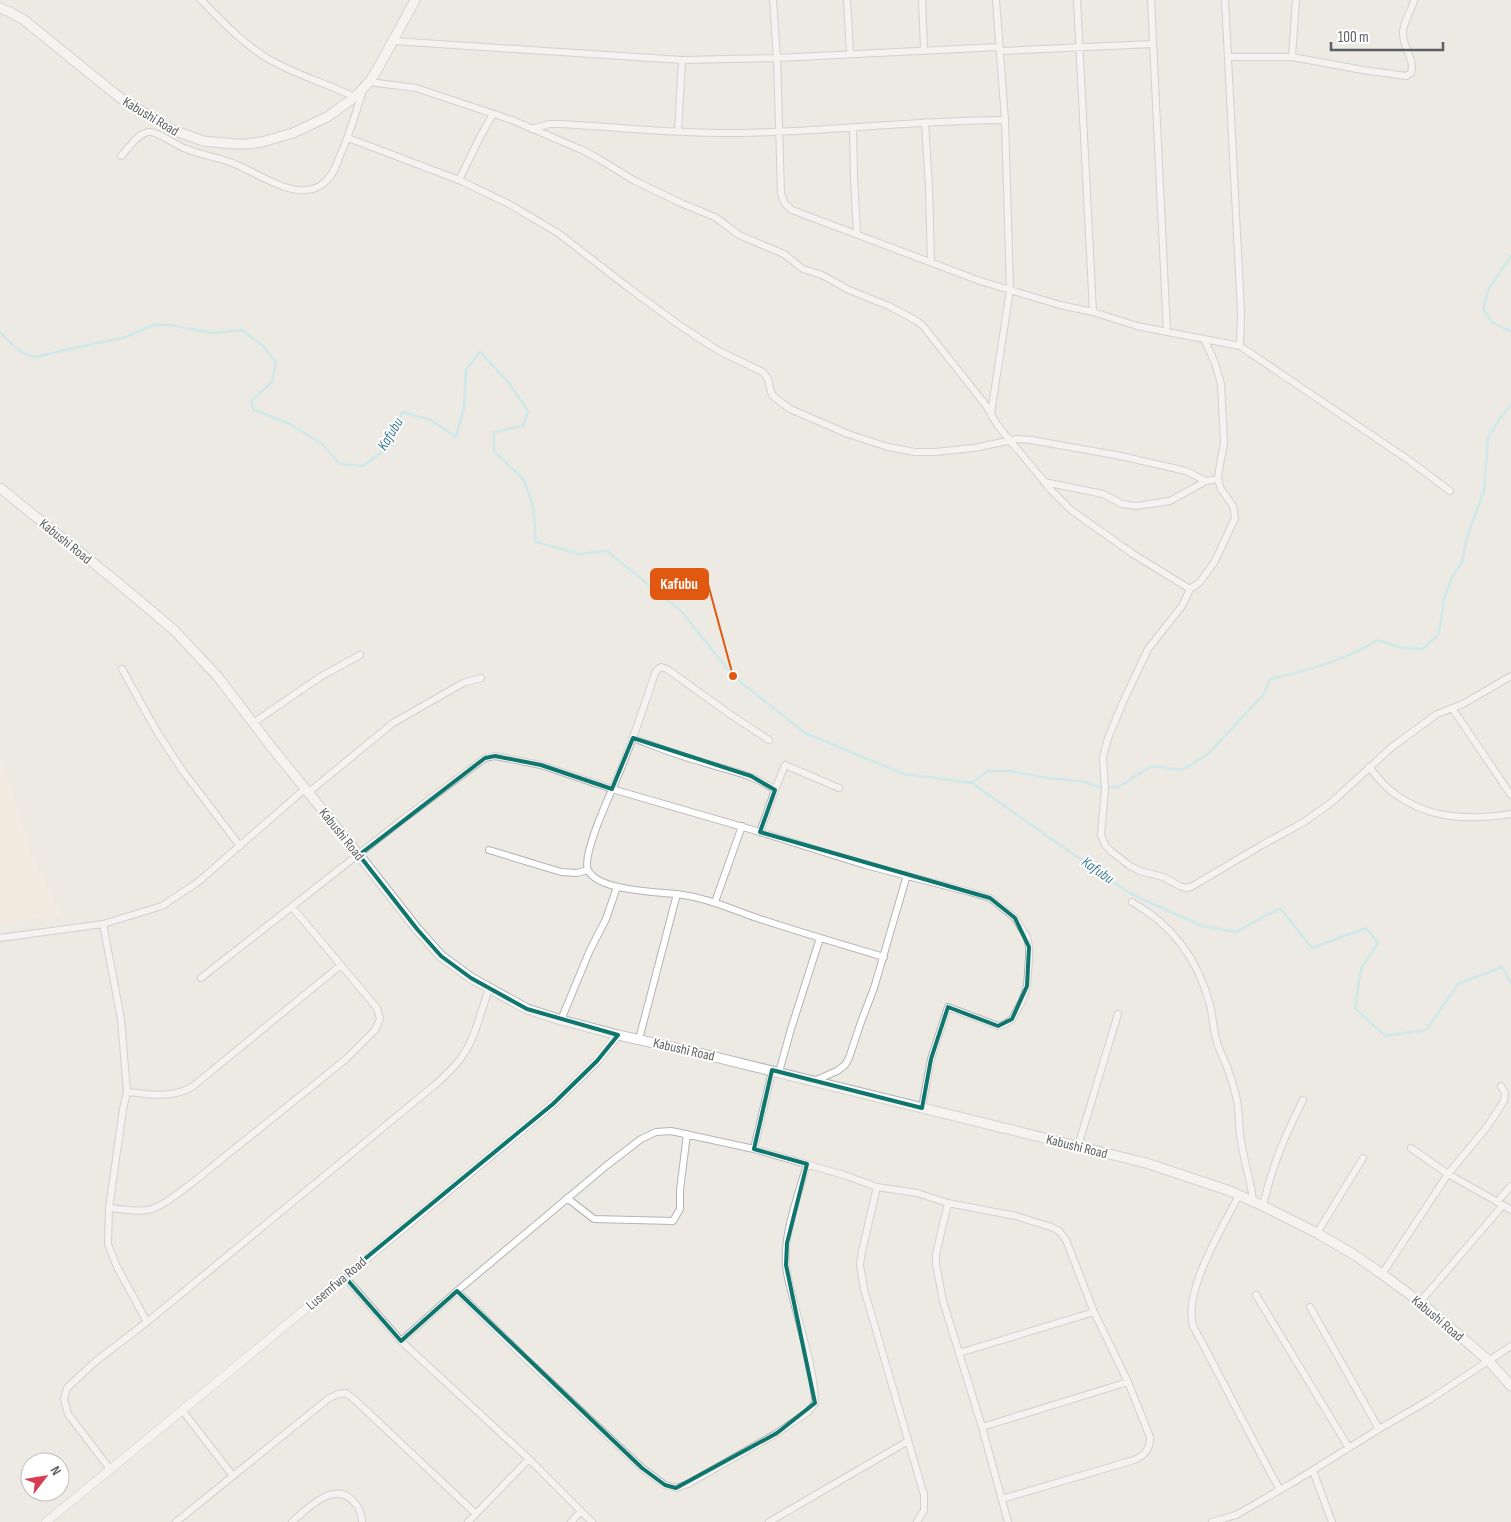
<svg xmlns="http://www.w3.org/2000/svg" width="1511" height="1522" viewBox="0 0 1511 1522" font-family="'Sofia Sans Condensed',sans-serif">
<style>
.commercial{fill:#fbecdb}
.lines{fill:none;stroke-linecap:round;stroke-linejoin:round}
.stream{stroke:#a9e6f7;stroke-width:2.5}
.minor-casing{stroke:#b1b5b7;stroke-width:8}
.tertiary-casing{stroke:#b1b5b7;stroke-width:9}
.secondary-casing{stroke:#b3b7ba;stroke-width:11}
.minor{stroke:#fff;stroke-width:6}
.tertiary{stroke:#fff;stroke-width:8}
.secondary{stroke:#fff;stroke-width:9}
.marked{fill:none;stroke:#0f766e;stroke-width:4;stroke-linejoin:round}
.labels{text-anchor:middle;stroke-width:4;stroke-linejoin:round;paint-order:stroke}
.street-label{font-size:14px;fill:#5c6063;stroke:#fff}
.water-label{font-size:15px;font-style:italic;fill:#427e97;stroke:#fff}
.leader{fill:none;stroke:#e15910;stroke-width:2}
.callout-dot{fill:#e15910;stroke:#fff;stroke-width:2}
.callout{fill:#e15910;stroke:#e15910;stroke-width:2}
.callout-label{font-size:15px;text-anchor:middle;font-weight:bold;fill:#fff}
</style>
<rect width="100%" height="100%" fill="#ede9e3"/>
<path class="commercial" d="M0,759L16,804L29,849L61,914L0,925Z"/>
<g class="lines">
<path class="stream" d="M1511,256L1489,288L1483,309L1492,322L1511,332
M0,332C11,344 20,354 35,357L101,342L120,339L154,325H170L211,333L242,330L263,346L276,362L272,382L251,401L254,410L290,424L322,444L340,464L363,466L384,450L395,424L403,412L431,420L456,437L464,407L466,370L480,352L509,383L528,411L523,426L494,432V451L524,480L533,506L536,542L579,554L607,551L681,611L733,676L805,733L904,774L972,783L1050,838L1131,894L1202,926L1236,932L1280,908L1312,948L1366,928L1378,943L1361,969L1355,1008L1385,1036L1426,1030L1458,984L1502,967L1511,983
M972,783L988,771H1011L1046,778L1080,781L1101,787H1118L1152,766L1182,770L1208,754L1264,694L1270,679C1308,671 1345,660 1378,640L1402,648L1422,649L1439,634L1444,599L1452,577L1462,562L1467,537L1484,491L1488,438L1500,418L1511,405"/>
<defs>
<path id="minor" d="M201,0C221,20 242,43 267,58C295,75 326,83 355,97
M773,0L777,58L781,193C783,201 785,205 792,210L980,281L1060,305L1093,312L1137,326L1240,346L1410,461L1450,491
M847,0L850,53
M922,0L924,49
M1077,0L1093,312
M1151,0L1167,332
M1225,0L1241,312L1240,346
M393,41L682,60L777,58L999,47
M1000,51L1153,44
M1228,57H1292L1363,70L1406,76L1411,73C1415,59 1403,48 1403,34C1402,23 1412,11 1414,0
M1292,57L1296,0
M369,82L416,88L512,120L582,150L599,159L635,181L683,204L715,217L739,235L784,254L803,269L822,275L849,290L889,306L917,321L923,326L985,404L998,426L1052,491L1071,510L1133,554L1190,589
M925,122L929,188L931,262
M853,127L854,178L857,234
M532,129L549,124H559C619,127 679,134 738,133C827,132 916,120 1005,120
M678,131L682,60
M348,138L459,180L479,139L493,114
M121,156C128,149 138,133 149,132C158,131 175,145 184,148C200,155 218,157 235,164C260,174 302,206 326,181C333,175 336,166 339,158C349,136 356,113 363,90
M459,180L509,204L558,233L625,285L679,325L719,351L763,372L768,379L771,392L774,397L790,409L848,434L888,447L915,452H935L974,448L1017,439L1031,440L1121,456L1186,471L1206,481
M1204,339L1215,363L1221,384L1224,443L1219,470L1218,479L1221,489L1233,506L1235,518L1215,561L1200,582L1190,589L1182,606L1148,649L1123,702L1108,738L1103,757L1105,790L1101,835L1105,845L1112,852L1130,866L1140,871L1163,877L1180,886L1186,888L1191,887L1262,845L1304,822L1332,802L1392,747L1437,714L1463,704L1511,676
M991,413L1010,290L1005,120L996,0
M1044,482L1103,494L1122,504L1136,506L1170,501L1206,481L1218,479
M122,669L156,730L182,770L240,846
M1452,708L1511,795
M253,723L320,677L360,655
M633,738C655,746 676,755 699,761C725,770 752,773 775,790
M769,740L731,715L667,669L661,667L658,669L655,673C645,704 634,736 622,766C615,785 581,853 588,870C598,891 657,892 677,894C707,898 726,907 754,917C796,931 840,944 884,957
M1369,767C1376,775 1382,784 1390,790C1425,819 1468,821 1511,814
M309,792L393,723L463,683L481,678
M760,832L865,865L970,892L990,898L1015,918L1027,937L1029,947V959L1027,986L1022,1001L1012,1019L1005,1024L998,1026L948,1007L931,1059L922,1108
M489,850L561,872L577,873L588,870
M715,902L742,826
M1132,902C1173,925 1198,959 1210,1005C1213,1017 1213,1030 1217,1042C1218,1048 1222,1054 1224,1060C1229,1071 1233,1084 1236,1096C1240,1111 1238,1126 1241,1141C1244,1162 1251,1181 1253,1201
M103,924L121,1019L127,1092L123,1109L109,1208L108,1244L117,1267L147,1322
M0,938L103,924L162,906L198,882L306,788
M201,978L402,820L485,758L495,756L541,765L612,789L760,832L775,790L785,765L839,788
M561,1020L590,950L606,919L617,887
M639,1039L677,894
M779,1072L791,1029L820,938
M814,1081L837,1071L845,1065L849,1058L861,1022L874,988L907,875
M127,1092C151,1094 170,1099 192,1087L341,965
M1078,1146L1118,1014
M1411,1148L1448,1174L1503,1205
M754,1149L772,1071
M877,1187L862,1251L860,1265L864,1289L924,1495V1510L917,1522
M1239,1195C1223,1227 1183,1290 1193,1326C1223,1381 1250,1436 1280,1490
M567,1198L594,1219L673,1221L680,1209V1190L687,1134
M1497,1202L1511,1186
M948,1203L936,1254V1264L943,1301L982,1427L1008,1522
M1263,1206C1272,1165 1285,1136 1303,1100
M109,1208C122,1209 139,1213 152,1209C165,1205 181,1191 192,1183L346,1059L375,1030L380,1019L377,1008L292,907
M1317,1233L1363,1158
M1382,1274L1448,1174L1487,1127L1504,1101L1505,1093L1501,1086
M344,1276L401,1341L529,1459L592,1522
M457,1291L527,1360L642,1468L665,1485L676,1488L688,1484L777,1433L808,1412L815,1403C814,1369 802,1335 794,1302C791,1290 787,1278 786,1265C783,1235 799,1193 807,1164
M1256,1295L1349,1448
M1420,1302L1503,1205L1511,1210
M1310,1307L1379,1429
M401,1341L457,1291L606,1166L641,1139L656,1132L671,1131L754,1149L844,1175L877,1187L917,1193L948,1203L1016,1216L1051,1227L1059,1231L1066,1240L1094,1312L1128,1382L1150,1437C1150,1450 1145,1455 1134,1460L1002,1499
M959,1353L1094,1312
M182,1410L233,1476
M982,1427L1128,1382
M110,1469L68,1414L64,1399L67,1388L96,1361L147,1322L436,1084C446,1075 456,1066 463,1055C476,1036 481,1010 489,989
M1313,1471L1332,1522
M176,1522L328,1399L338,1394L346,1393L356,1401L476,1514
M292,1522C307,1509 334,1480 353,1501C359,1507 362,1513 362,1522
M468,1522L529,1459
M571,1522L581,1511
M769,1522L908,1441
M1212,1522L1236,1515L1297,1480L1379,1429L1429,1400L1511,1346"/>
<path id="tertiary" d="M46,1522L263,1344L553,1104L597,1061L618,1035"/>
<path id="secondary" d="M0,8L10,12L24,20L119,97L170,129L203,141L234,144H247L262,142L293,133L327,117L355,97L369,82L377,70L415,0
M0,488L117,582L174,630L218,677L269,744L359,855L417,929L441,956L471,978L527,1009L561,1020L618,1035L703,1054L1146,1163L1230,1191L1263,1206L1317,1233L1353,1254L1382,1274L1420,1302L1488,1360L1511,1386"/>
</defs>
<use href="#minor" class="minor-casing"/>
<use href="#tertiary" class="tertiary-casing"/>
<use href="#secondary" class="secondary-casing"/>
<use href="#minor" class="minor"/>
<use href="#tertiary" class="tertiary"/>
<use href="#secondary" class="secondary"/>
</g>
<path d="M0 0H1511V1522H0ZM633,738L751,776L775,790L760,832L990,898L1015,918L1029,947L1027,986L1012,1019L998,1026L948,1007L931,1059L922,1108L772,1070L754,1149L807,1164L787,1243L786,1265L815,1403L777,1433L676,1488L665,1485L642,1468L457,1291L401,1341L344,1276L553,1104L597,1061L618,1035L527,1009L471,978L441,956L417,929L359,855L485,758L495,756L541,765L612,789Z" fill="#ede9e3" fill-opacity=".55" fill-rule="evenodd"/>
<path class="marked" d="M633,738L751,776L775,790L760,832L990,898L1015,918L1029,947L1027,986L1012,1019L998,1026L948,1007L931,1059L922,1108L772,1070L754,1149L807,1164L787,1243L786,1265L815,1403L777,1433L676,1488L665,1485L642,1468L457,1291L401,1341L344,1276L553,1104L597,1061L618,1035L527,1009L471,978L441,956L417,929L359,855L485,758L495,756L541,765L612,789Z"/>
<g class="labels">
<g class="street-label">
<text transform="translate(151 116) rotate(31)" y="5">Kabushi Road</text>
<text transform="translate(66 541) rotate(39)" y="5">Kabushi Road</text>
<text transform="translate(342 834) rotate(51)" y="5">Kabushi Road</text>
<text transform="translate(684 1049) rotate(13)" y="5">Kabushi Road</text>
<text transform="translate(1077 1146) rotate(14)" y="5">Kabushi Road</text>
<text transform="translate(336 1283) rotate(-40)" y="5">Lusemfwa Road</text>
<text transform="translate(1438 1318) rotate(40)" y="5">Kabushi Road</text>
</g>
<g class="water-label">
<text transform="translate(390 434) rotate(-59)" y="5">Kafubu</text>
<text transform="translate(1098 870) rotate(35)" y="5">Kafubu</text>
</g>
</g>
<path class="leader" d="M733 676L708 584"/>
<circle class="callout-dot" cx="733" cy="676" r="5"/>
<rect class="callout" x="651" y="569" width="57" height="30" rx="5"/>
<g class="callout-label">
<text x="679" y="589">Kafubu</text>
</g>
<g transform="translate(45 1477) rotate(59)"><circle r="24" fill="#ffffff" stroke="#bebfc1"/>
<path d="M0-4L9 19L0 12L-9 19Z" fill="#d93d53"/>
<text y="-8" font-size="14" font-weight="bold" text-anchor="middle" fill="#5c6063">N</text>
</g>
<path d="M1331 42v8h112v-8" fill="none" stroke="#5c6063" stroke-width="2.5"/>
<text x="1338" y="42" font-size="15" fill="#5c6063" stroke="#ffffff" stroke-width="4" paint-order="stroke">100 m</text>
</svg>
